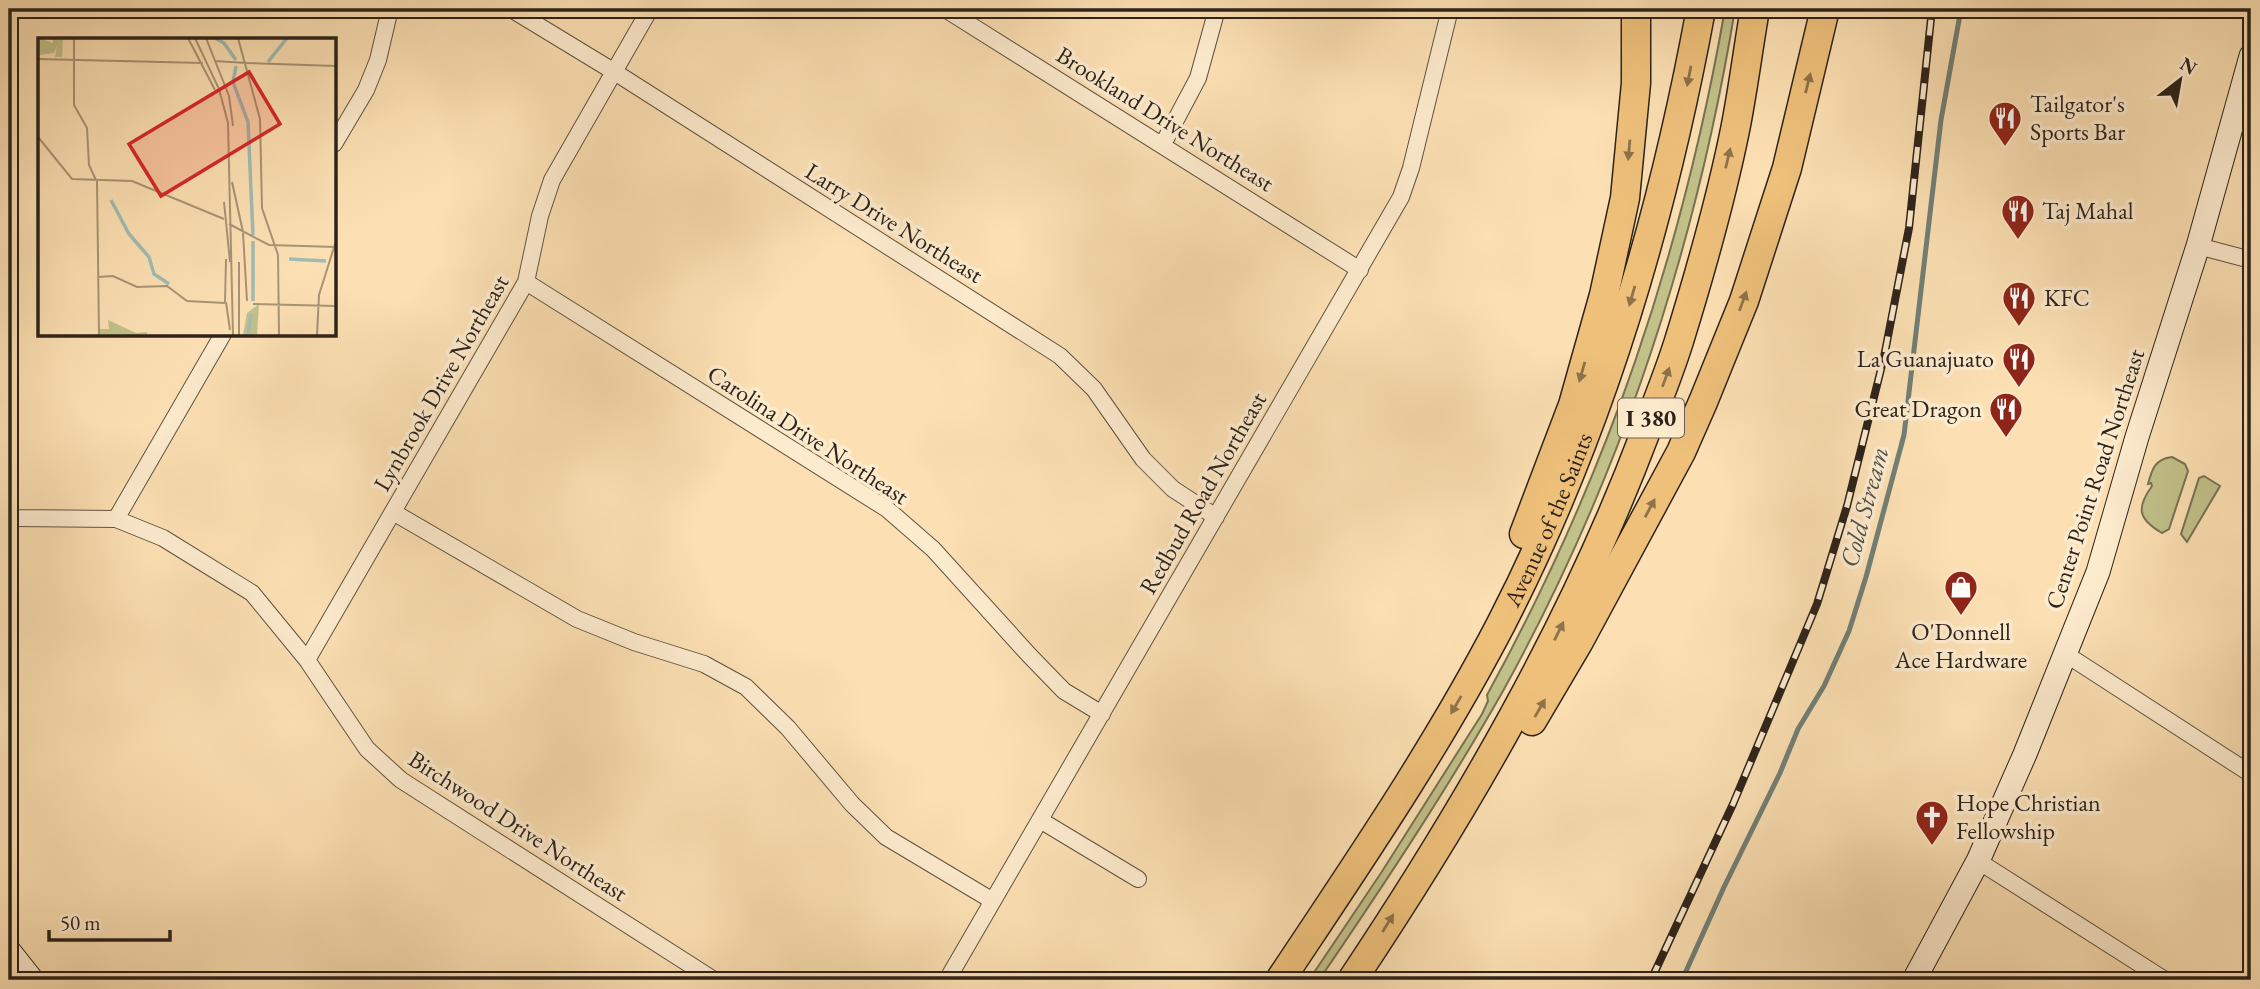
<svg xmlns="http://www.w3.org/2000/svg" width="2260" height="989" viewBox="0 0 2260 989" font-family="'EB Garamond',serif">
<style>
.green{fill:#c2c18a;stroke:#787252;stroke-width:2}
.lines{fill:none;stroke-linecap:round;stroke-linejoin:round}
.stream{stroke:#727f76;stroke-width:5}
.street-casing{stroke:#615241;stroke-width:18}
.secondary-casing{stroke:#2d231b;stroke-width:25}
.highway-casing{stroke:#2d231b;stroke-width:31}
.street{stroke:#fdebce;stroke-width:16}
.secondary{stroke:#fdebce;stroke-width:23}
.highway{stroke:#eec07a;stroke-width:28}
.rail-casing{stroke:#2d231b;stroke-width:8}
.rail{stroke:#fdebce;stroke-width:5;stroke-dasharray:16;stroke-linecap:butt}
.oneway{fill:#8e724a}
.labels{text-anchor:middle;stroke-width:7;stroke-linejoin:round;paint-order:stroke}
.shield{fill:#fdebce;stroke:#6b5f51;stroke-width:2}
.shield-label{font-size:23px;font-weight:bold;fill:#2d231b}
.poi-label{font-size:24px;fill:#2d231b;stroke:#fdebce;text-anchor:start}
.street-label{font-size:24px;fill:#2d231b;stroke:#fdebce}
.water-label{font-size:26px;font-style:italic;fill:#505149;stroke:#fdebce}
.inset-river{fill:none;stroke:#a0bcb3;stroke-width:3.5}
.inset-road{fill:none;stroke:#a99476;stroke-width:2}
.view{fill:#d62828;fill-opacity:0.15;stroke:#d62828;stroke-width:3.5}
.inset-edge{fill:none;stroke:#2d231b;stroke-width:3.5}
</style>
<rect width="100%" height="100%" fill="#fce0b3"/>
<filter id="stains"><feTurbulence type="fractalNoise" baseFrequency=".00286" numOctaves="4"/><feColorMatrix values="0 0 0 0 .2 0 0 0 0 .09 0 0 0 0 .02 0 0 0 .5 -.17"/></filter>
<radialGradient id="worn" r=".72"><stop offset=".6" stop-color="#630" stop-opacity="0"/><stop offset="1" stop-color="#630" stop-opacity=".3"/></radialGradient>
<path class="green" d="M1725,9H1735C1696,247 1620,479 1503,691C1447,790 1383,886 1319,980H1309L1381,873L1482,714L1488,701L1487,695C1607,476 1682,255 1725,9Z
M2172,457L2185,464L2188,471L2169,529L2162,533C2138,519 2136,508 2152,486L2151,483L2148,484C2152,469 2155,459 2172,457Z
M2204,476L2220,486L2187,542L2181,534L2199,478Z"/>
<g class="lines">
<path class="stream" d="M1682,980L1724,887L1780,773L1798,729L1824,686L1849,631L1866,577L1904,435L1941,120L1961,9"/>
<defs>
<path id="street" d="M511,9L613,71L1060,356L1094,389L1143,459L1173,489L1216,517
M945,9L1360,270
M334,144L366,90L378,60L390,9
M1163,144L1198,78L1217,9
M2198,246L2251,260
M526,282L887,509L933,549L1030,656L1064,691L1102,714
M393,512L577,619L634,642L704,664L746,687L788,728L852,804L886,837L993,901
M9,517L14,518L116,519L163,538L252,593L307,660L367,749L401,780L714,980
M116,519L223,334
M2064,653L2251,774
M307,660L526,282L540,216L552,180L650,9
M1040,820L1138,879
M1978,861L2165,980
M947,980L1401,197L1411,168L1450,9"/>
<path id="secondary" d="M9,951L32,980
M1914,980L1978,861L2025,754L2098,572L2137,437L2198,246L2251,56"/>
<g id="highway">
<path d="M1524,534L1573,405L1604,295L1625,198L1636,83V9"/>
<path d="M1532,721L1578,643L1681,452L1703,402L1744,301L1787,168L1825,9"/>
<path id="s1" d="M1280,980C1357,864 1436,749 1501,624C1600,432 1662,221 1701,9"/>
<path d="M1352,980C1466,809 1571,629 1644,436C1656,405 1669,373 1679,341C1700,273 1721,199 1735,130C1743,90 1748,49 1755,9"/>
</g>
</defs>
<use href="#street" class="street-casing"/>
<use href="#secondary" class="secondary-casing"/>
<use href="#highway" class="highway-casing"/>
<use href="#street" class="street"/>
<use href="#secondary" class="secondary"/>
<use href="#highway" class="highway"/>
<defs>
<path id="rail" d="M1651,980L1733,804L1817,604L1847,506L1884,357L1909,228L1932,9"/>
</defs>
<use href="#rail" class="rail-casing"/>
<use href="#rail" class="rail"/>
</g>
<defs><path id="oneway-solid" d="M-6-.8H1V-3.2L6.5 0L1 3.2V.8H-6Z" transform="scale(1.75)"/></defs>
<g class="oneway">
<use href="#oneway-solid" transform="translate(1689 76) rotate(101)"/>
<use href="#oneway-solid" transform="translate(1808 83) rotate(-76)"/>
<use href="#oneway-solid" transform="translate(1629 150) rotate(95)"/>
<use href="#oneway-solid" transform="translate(1728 158) rotate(-77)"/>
<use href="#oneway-solid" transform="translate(1632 296) rotate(106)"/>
<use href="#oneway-solid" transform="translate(1743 301) rotate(-70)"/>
<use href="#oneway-solid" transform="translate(1582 372) rotate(106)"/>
<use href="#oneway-solid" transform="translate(1666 377) rotate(-70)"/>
<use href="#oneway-solid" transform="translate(1650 508) rotate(-62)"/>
<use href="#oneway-solid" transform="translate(1559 631) rotate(-64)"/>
<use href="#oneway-solid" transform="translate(1456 705) rotate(120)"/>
<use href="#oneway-solid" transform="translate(1540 708) rotate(-60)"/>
<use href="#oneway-solid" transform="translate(1388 923) rotate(-58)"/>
</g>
<defs>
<symbol id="restaurant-pin" viewBox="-11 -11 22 30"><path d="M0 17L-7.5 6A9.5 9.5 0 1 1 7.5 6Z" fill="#8f2418" stroke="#fdebce"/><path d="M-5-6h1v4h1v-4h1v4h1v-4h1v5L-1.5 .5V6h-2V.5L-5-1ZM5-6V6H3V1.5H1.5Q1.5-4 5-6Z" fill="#fff"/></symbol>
<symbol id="shop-pin" viewBox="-11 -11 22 30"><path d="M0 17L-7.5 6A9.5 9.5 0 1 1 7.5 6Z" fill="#8f2418" stroke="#fdebce"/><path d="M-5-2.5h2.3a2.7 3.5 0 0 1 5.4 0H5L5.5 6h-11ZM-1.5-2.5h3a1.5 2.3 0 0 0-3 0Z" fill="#fff"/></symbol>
<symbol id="church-pin" viewBox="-11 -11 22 30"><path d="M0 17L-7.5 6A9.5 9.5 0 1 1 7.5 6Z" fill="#8f2418" stroke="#fdebce"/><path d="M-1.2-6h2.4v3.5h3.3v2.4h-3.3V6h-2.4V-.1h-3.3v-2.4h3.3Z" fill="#fff"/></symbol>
</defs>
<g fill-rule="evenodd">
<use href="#restaurant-pin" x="1986" y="99" width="38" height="52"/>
<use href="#restaurant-pin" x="1999" y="192" width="38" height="52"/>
<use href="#restaurant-pin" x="2000" y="279" width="38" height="52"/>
<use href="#restaurant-pin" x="2000" y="340" width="38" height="52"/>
<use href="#restaurant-pin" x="1987" y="390" width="38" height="52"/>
<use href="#shop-pin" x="1942" y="568" width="38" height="52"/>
<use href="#church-pin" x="1913" y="798" width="38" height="52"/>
</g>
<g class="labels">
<rect class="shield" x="1618" y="398.5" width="66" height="39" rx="5"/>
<g class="shield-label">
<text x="1651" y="426">I 380</text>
</g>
<g class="poi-label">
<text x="2030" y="112">Tailgator's<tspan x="2030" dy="28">Sports Bar</tspan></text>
<text x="2042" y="219">Taj Mahal</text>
<text x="2044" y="306">KFC</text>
<text x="1994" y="367" text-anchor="end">La Guanajuato</text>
<text x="1982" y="417" text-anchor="end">Great Dragon</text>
<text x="1961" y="640" text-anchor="middle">O'Donnell<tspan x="1961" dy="28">Ace Hardware</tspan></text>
<text x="1956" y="811">Hope Christian<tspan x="1956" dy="28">Fellowship</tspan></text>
</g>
<g class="street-label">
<text transform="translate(1165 119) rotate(32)" y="8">Brookland Drive Northeast</text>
<text transform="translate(894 223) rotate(32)" y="8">Larry Drive Northeast</text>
<text transform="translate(441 383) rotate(-60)" y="8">Lynbrook Drive Northeast</text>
<text transform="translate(808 435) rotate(33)" y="8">Carolina Drive Northeast</text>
<text transform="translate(2095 479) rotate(-72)" y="8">Center Point Road Northeast</text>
<text transform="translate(1203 493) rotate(-60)" y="8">Redbud Road Northeast</text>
<text dy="8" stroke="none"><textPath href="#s1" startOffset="534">Avenue of the Saints</textPath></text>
<text transform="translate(518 826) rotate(33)" y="8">Birchwood Drive Northeast</text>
</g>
<g class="water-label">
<text transform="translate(1864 507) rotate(-75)" y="9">Cold Stream</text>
</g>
</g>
<g transform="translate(38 38)">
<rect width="298" height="298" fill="#fce0b3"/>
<path d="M1,0L15,5V0H25L24,19H17L19,7L16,15L0,17ZM221,266L219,297H205L209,275ZM70,282L98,295L109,294V297H61V291H71Z" fill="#c2c18a"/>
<path class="inset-river" d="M177,0L186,5L198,22M230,24L249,0M198,28L195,44L210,84L215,197M73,162L91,196L111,219L116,236L131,246M251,221L288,223M215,263V203M210,297L213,276"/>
<path class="inset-road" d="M36,0V67L49,90L51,127L58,142M150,0L177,52M157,0L181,51L190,85L195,297M168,0L191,58L195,88M200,0L222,81L224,170L240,217L241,297M0,21L165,25M176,23L209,25M209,25L298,28M0,99L34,141L94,143L186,181M59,142L61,297M194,144L205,194M186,164L192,224M191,186L231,207L298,209M205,195L209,263M60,239L75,238L99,249L129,248L149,263L187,265M187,264L188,221M188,264L192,292M215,266L298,268M201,297V224M279,297L281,257L298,203"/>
<path class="view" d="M211,34L242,86L123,158L91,106Z"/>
<rect width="298" height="298" class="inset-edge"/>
</g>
<rect width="2260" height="989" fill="none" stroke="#fce0b3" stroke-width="35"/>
<rect x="10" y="10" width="2239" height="968" fill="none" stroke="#2d231b" stroke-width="3.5"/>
<rect x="18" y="18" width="2225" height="954" fill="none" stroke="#2d231b" stroke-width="2"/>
<g transform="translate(2180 80) rotate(31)" stroke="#fdebce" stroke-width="5" paint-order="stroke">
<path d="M0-5L12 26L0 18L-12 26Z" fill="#2d231b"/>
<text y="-10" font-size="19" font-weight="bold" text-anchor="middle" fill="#2d231b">N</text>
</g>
<path d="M49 930v10h121v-10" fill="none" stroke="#2d231b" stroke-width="3.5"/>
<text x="60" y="930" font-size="21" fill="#2d231b" stroke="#fdebce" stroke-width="5" paint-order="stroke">50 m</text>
<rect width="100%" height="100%" filter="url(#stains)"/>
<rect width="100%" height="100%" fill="url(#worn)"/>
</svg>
